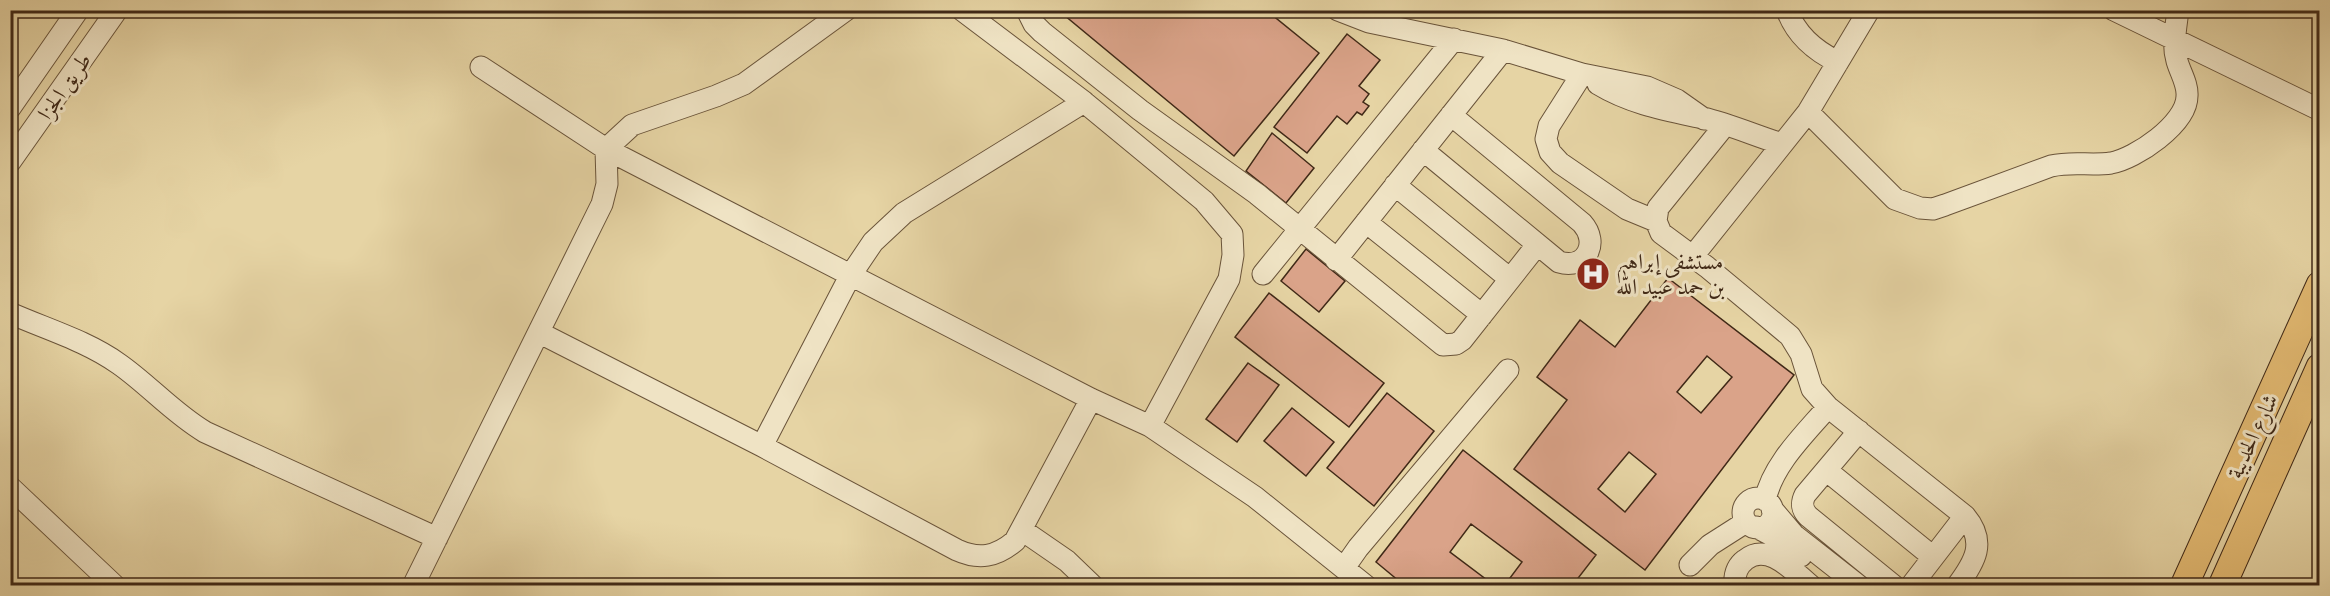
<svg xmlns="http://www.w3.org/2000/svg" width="2330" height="596" viewBox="0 0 2330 596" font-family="'EB Garamond',Amiri,serif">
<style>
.building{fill:#daa389;stroke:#402917;stroke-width:1.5;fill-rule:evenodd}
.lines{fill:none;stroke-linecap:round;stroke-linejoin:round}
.minor-casing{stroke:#6a543a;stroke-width:23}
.major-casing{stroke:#402917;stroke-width:29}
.minor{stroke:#efe3c4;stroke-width:21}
.major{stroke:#e3ba72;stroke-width:27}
.labels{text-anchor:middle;stroke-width:6;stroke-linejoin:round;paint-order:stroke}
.street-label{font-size:22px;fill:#402917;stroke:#efe3c4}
.poi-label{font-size:22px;fill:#402917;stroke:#efe3c4;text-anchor:start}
</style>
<rect width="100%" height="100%" fill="#e6d4a4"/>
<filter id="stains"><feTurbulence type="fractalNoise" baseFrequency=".00333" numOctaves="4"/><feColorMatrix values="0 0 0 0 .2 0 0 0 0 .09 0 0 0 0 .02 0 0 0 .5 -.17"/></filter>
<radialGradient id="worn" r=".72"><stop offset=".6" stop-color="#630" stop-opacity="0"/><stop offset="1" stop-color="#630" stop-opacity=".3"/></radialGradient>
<path class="building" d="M1058,10H1266L1319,53L1234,156Z
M1347,34L1380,60L1359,86L1369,94L1363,102L1369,106L1362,115L1357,112L1347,124L1337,116L1307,153L1274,127Z
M1272,133L1314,168L1286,203L1246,171Z
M1306,249L1345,281L1319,312L1281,281Z
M1668,278L1794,375L1645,570L1514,469L1567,400L1537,377L1580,320L1615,347ZM1707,356L1732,377L1701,413L1677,392ZM1629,452L1656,474L1625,512L1598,489Z
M1269,293L1384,383L1349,427L1235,337Z
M1248,363L1279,385L1237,442L1206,419Z
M1387,393L1434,431L1374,506L1327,468Z
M1292,408L1334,442L1306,476L1264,441Z
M1463,450L1596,555L1572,586H1504L1522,562L1471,524L1450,552L1495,586H1405L1376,562Z"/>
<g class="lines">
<defs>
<path id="minor" d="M962,10L1084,102L1204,201L1232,234L1233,255L1229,279L1150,426
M1027,10L1034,24L1042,32L1140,110L1257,194L1443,345L1456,344L1462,340L1537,245
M1338,10L1369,22L1503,50L1582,74L1647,87L1677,100L1704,119
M1787,10C1796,35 1815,51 1838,62
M2114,10L2320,110
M481,67L606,149L1091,399L1150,426L1255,497L1366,586
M1582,74L1549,126L1546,139L1550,152L1560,163L1627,209L1656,221
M1598,84C1631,104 1666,110 1703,118C1729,124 1756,136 1782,144
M10,108L78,10
M1808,112L1895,199L1920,208L1933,209L1945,205L2051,166C2073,161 2090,166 2111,163C2135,159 2187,124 2187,96C2188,84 2180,72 2177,61C2172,44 2176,28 2178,10
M1725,125L1658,208L1656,221L1661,233L1707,267L1790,336L1801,354L1812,389L1828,407L1965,516C1987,542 1975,562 1957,586
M606,149L632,125L716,96L744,84L846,10
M1423,150L1559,262C1586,270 1600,243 1582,223L1451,115
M10,162L117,10
M1395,185L1510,279
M1366,222L1482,315
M1693,256L1808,112L1869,10
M1336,260L1503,50
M1263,274L1454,39
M10,313C46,329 87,341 119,364C149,385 173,413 205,432L437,538
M540,333L762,446L957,550C979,560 996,557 1015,541L1091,399
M1859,431L1805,495C1801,503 1802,510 1808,516L1894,586
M762,446L850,276L873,242L904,213L1084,102
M1826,470L1933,557
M10,487L115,586
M1743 513a15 15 0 1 1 30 0a15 15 0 1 1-30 0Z
M1765,500C1773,464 1804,435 1828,407
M1772,509L1794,535L1859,586
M1756,527L1777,538L1801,556
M1022,530L1067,561L1093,586
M1690,565L1710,545L1746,522
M1344,568L1358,548L1508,370
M413,586L602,204L607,184L606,149
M1735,586C1734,575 1737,566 1745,560C1768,541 1794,572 1811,586
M1911,586L1965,516"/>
<path id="major" d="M2184,586L2320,285
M2222,586L2320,367"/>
</defs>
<use href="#minor" class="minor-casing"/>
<use href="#major" class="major-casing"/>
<use href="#minor" class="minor"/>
<use href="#major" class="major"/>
</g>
<defs>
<symbol id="hospital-disc" viewBox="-11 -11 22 22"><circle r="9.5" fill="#8f2418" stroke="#efe3c4"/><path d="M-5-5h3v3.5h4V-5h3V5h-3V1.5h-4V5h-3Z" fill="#fff"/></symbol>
</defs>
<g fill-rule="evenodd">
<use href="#hospital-disc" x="1574" y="255" width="38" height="38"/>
</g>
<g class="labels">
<g class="street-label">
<text transform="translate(64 86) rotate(-55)" y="8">طريق الجزا</text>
<text transform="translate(2252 436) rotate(-65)" y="8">شارع الحديبة</text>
</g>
<g class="poi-label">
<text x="1616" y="269">مستشفى إبراهيم<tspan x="1616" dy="25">بن حمد عبيد الله</tspan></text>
</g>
</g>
<rect width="2330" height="596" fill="none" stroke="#e6d4a4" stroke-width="36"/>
<rect x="12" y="12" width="2306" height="572" fill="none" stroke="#402917" stroke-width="3"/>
<rect x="18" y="18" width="2294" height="560" fill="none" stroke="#402917" stroke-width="1.5"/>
<rect width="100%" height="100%" filter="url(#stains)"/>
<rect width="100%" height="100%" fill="url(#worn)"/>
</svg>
